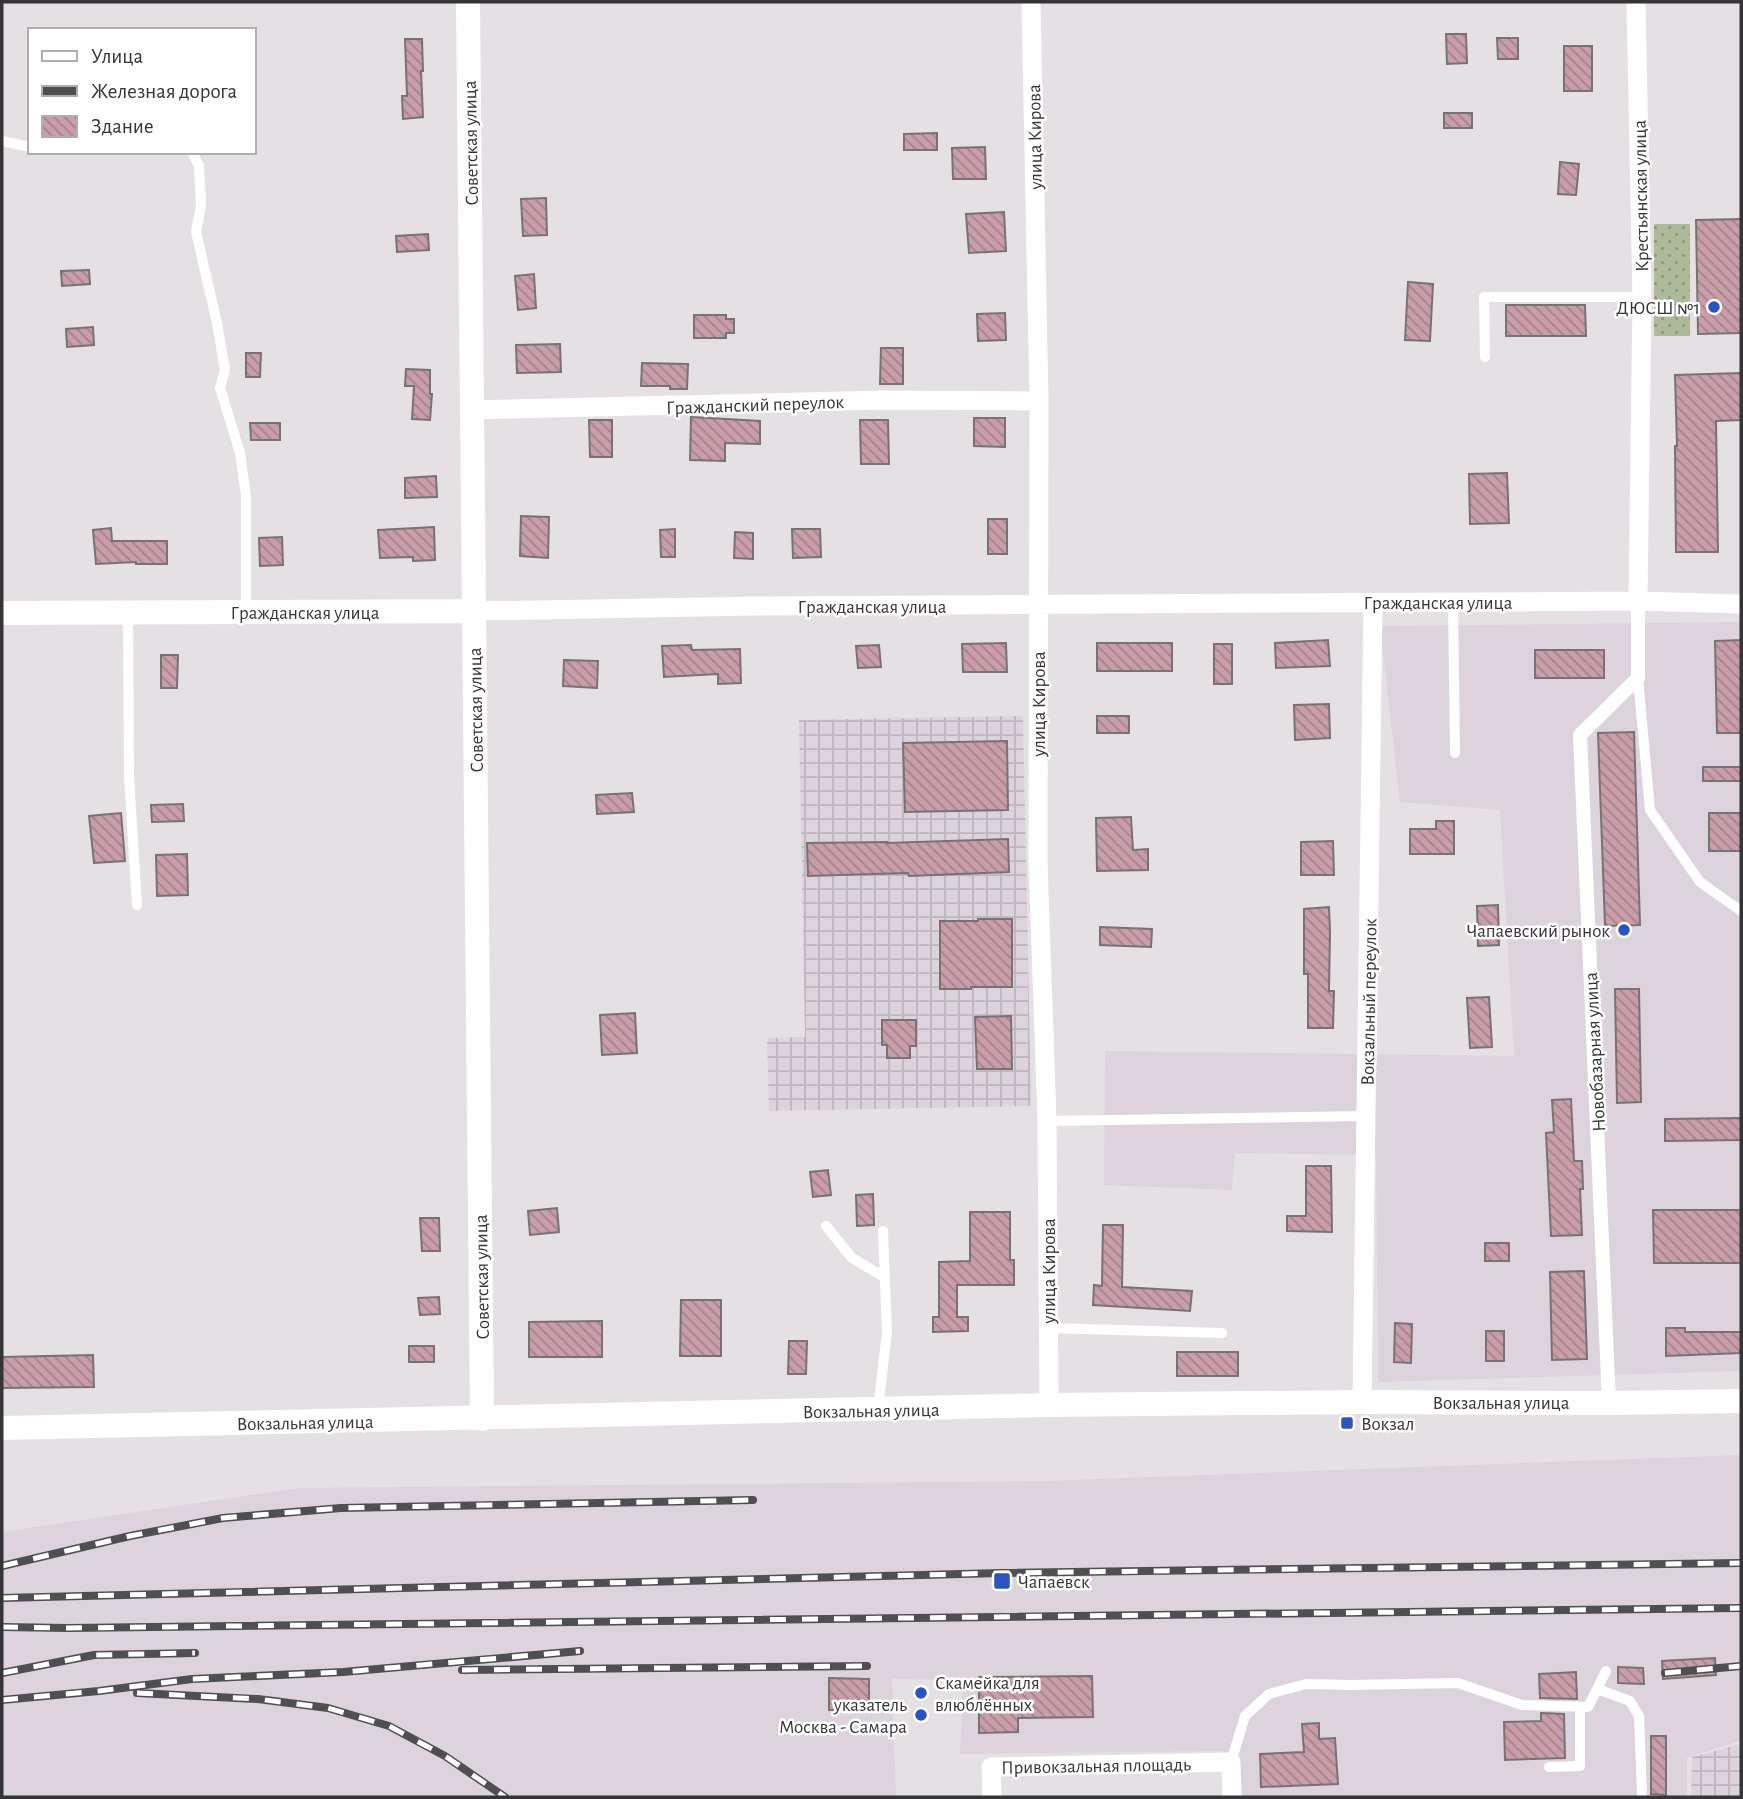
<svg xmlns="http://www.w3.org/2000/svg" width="1743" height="1799" viewBox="0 0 1743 1799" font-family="'Alegreya Sans',sans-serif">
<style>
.built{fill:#dcd3dd}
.industrial{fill:url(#industrial-grid)}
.park{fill:url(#park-dots)}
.building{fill:url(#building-back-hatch);stroke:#787274;stroke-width:2}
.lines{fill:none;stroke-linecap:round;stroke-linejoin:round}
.service{stroke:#fff;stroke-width:10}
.pedestrian{stroke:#fff;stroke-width:14}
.minor{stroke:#fff;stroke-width:19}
.tertiary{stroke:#fff;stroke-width:24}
.rail-casing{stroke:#4f4e50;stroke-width:8}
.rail{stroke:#fff;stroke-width:5;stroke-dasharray:16;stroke-linecap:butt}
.poi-dot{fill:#2c53c2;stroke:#fff;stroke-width:2.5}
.labels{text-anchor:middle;stroke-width:5;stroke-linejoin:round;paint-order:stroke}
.street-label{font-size:19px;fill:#353436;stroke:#fff}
.poi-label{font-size:19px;fill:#353436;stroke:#fff;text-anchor:end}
</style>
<defs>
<pattern id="industrial-grid" width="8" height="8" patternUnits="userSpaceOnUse" patternTransform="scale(1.75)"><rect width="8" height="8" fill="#dcd3dd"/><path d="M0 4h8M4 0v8" fill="none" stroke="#bdb6be"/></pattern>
<pattern id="park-dots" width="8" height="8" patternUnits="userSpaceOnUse" patternTransform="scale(1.75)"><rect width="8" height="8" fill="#aebb9b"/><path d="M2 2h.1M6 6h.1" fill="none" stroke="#8e997f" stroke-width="1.8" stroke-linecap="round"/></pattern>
<pattern id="building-back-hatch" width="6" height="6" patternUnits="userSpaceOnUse" patternTransform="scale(1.75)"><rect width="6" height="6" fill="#c99daa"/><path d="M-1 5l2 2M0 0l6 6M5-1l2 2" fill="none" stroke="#a4818b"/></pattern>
</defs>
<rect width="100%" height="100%" fill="#e4e0e4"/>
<path class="built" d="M1741,622V1371L1378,1382L1376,1155L1235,1153L1232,1190L1104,1185L1105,1051L1514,1056L1500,810L1400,802L1380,626Z
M1741,1455V1740L1687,1758V1797H1242L1239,1760L1224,1751L960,1754L963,1680L892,1679L896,1797H2V1532L299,1488L1046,1481Z"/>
<path class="industrial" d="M1023,716L1031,1106L769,1111L767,1038L805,1037L799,720Z
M1741,1744V1797H1691L1692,1757Z"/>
<path class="park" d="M1654,224H1690V336H1654Z"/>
<path class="building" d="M1446,34H1466L1467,63L1447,64Z
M1497,38H1518V59H1498Z
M405,39H422L423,71H421L423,117L403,119L402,96H407Z
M1564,46H1592V91H1564Z
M1444,113H1472V128H1444Z
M937,133V150H904V134Z
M985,147L986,179H953L952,148Z
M1560,162L1579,164L1576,195L1558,194Z
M546,198L547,235L523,236L521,199Z
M1004,212L1006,251L969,253L966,214Z
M1741,219V333L1698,334L1696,220Z
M428,234L429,250L397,252L396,236Z
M89,270L90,284L62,286L61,271Z
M534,274L536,308L518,310L515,276Z
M1408,282L1433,284L1430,341L1405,340Z
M1506,305H1585L1586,336H1506Z
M1005,313L1006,340L978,341L977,314Z
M694,315H726V319H734V333H726V338H694Z
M93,327L94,345L67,347L66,329Z
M560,344L561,372L517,373L516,345Z
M881,348H903V384H880Z
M246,353H261L260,377H246Z
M642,363L688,364L687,389H670V386H641Z
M406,369L430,370V394H432L430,420L412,419L414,386H405Z
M1741,373V420L1716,421L1718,552H1676L1675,446H1677L1675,375Z
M691,417L760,421V444L725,443V461L690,460Z
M974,418H1005V447L974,446Z
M589,420H612V457H590Z
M860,420H888L889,464H861Z
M250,423H280V440H251Z
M1507,473L1509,523L1470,524L1469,474Z
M436,476L437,497L405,498V478Z
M521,516L549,517L548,558L520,556Z
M988,519H1007V554H988Z
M434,527L435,560L413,561V557L380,558L378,530Z
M111,528L112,541H167V564H136V562L96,564L93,530Z
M675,529V557H661L660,530Z
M792,529H820L821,557L793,558Z
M735,532L753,533V559L734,558Z
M282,537L283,565L260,566L259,538Z
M1328,640L1330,666L1276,668L1275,643Z
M1741,640V733H1717L1715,641Z
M1006,643L1007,672H963L962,644Z
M1097,643H1172V671H1097Z
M1214,644H1232V684H1214Z
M691,645L692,650L740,649L741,683L718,684V674L664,677L662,646Z
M879,645L881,667L858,668L856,646Z
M1535,650H1604V678H1535Z
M161,655H178L177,688H161Z
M564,660L598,661L597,688L563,686Z
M1329,704L1330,738L1295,740L1294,705Z
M1097,716H1129V733H1097Z
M1634,732L1640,925L1605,926L1598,733Z
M1007,741L1008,810L905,812L903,743Z
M1703,767H1741V781H1703Z
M632,793L634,812L597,814L596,795Z
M183,804L184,821L152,822L151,805Z
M121,813L125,861L94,863L89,816Z
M1709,813H1741V851H1709Z
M1131,817L1133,850L1148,849V870L1097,871L1096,818Z
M1436,821H1454V854H1410V829H1436Z
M1008,839L1009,872L909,876L908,873L808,876L807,843L887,842V843Z
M1333,841L1334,875H1301V842Z
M187,854L188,895L157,896L156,855Z
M1498,905L1499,945L1478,946L1477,906Z
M1329,907L1330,932L1329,991H1334L1333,1028H1308V974H1304V909Z
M978,919H1012V987H971V989H940V921H978Z
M1100,927L1152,929L1151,947L1100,945Z
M1615,989H1639L1641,1102L1617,1103Z
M1489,997L1492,1047L1470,1048L1467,998Z
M635,1013L637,1053L602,1055L600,1015Z
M1011,1016L1012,1069H977L975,1017Z
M882,1020H916V1046H910V1058H887V1045H882Z
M1571,1099L1574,1161H1582L1583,1189H1580L1582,1235L1551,1236L1546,1133L1554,1132L1552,1100Z
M1741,1118V1140L1665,1141V1119Z
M1306,1166H1331L1332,1232L1287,1231V1216H1306Z
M828,1170L831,1195L813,1197L810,1172Z
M873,1194L874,1225L857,1226L856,1195Z
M557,1208L559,1232L530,1235L528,1211Z
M1653,1210H1741V1263H1654Z
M970,1212H1010V1260H1014V1285H957V1317H968V1331L933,1332V1317H939V1262L970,1261Z
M420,1218H439L440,1251H422Z
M1103,1225H1123L1122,1287L1192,1291L1190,1311L1093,1305L1094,1285L1102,1286Z
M1485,1243H1509V1261H1485Z
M1584,1271L1587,1359L1552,1360L1550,1272Z
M439,1297L440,1314L420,1315L418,1298Z
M681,1300H721V1356H680Z
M602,1321V1357H529V1322Z
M1395,1323L1412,1324L1411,1363L1394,1362Z
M1666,1328H1685V1332H1741V1353L1666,1356Z
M1486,1331H1504V1361H1486Z
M789,1341H807L806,1374H788Z
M409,1346H434V1362H409Z
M1177,1352H1238V1376H1177Z
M93,1355L94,1387L2,1388V1357Z
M1715,1658L1716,1675L1663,1679L1662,1661Z
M1618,1667L1643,1668L1644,1684L1618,1683Z
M1576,1672L1577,1699L1540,1698L1539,1674Z
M1092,1676L1093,1717L1018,1718V1732L979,1733V1677Z
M829,1678L869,1679V1710H829Z
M1541,1713L1564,1714L1565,1758L1505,1760L1504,1722L1541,1721Z
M1319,1723V1739L1335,1738L1338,1784L1261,1787L1260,1754L1304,1752L1302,1724Z
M1651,1736H1666V1795L1651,1794Z"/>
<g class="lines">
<path class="service" d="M2,141L30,147
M192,152L199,166L201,205L196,232L217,323L225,370L220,388L240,453L246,496V611
M1485,357L1484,297H1642
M1453,602L1455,753
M128,614L129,776L137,905
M1638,678L1650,810L1700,882L1741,911
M1047,1121L1366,1116
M826,1226L852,1258L884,1277
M1048,1328L1222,1333
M878,1409L887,1332L883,1231
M1597,1689L1630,1701L1639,1716L1642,1794
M1231,1762L1245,1716L1269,1694L1306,1684L1350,1685L1458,1683L1522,1705L1588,1707L1606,1671
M1549,1767L1580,1766V1707"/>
<path class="pedestrian" d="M1609,1403L1580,735L1638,678V601"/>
<path class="minor" d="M1031,2L1039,401L1038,862L1047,1121L1049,1405
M1636,2L1642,297L1638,601
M472,410L882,400L1039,401
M474,611L757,606L1638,601L1741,604
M1362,1402L1373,603
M992,1797L991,1767L1231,1762L1232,1797"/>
<path class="tertiary" d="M468,2L482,1419
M2,613L474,611
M2,1428L1049,1405L1362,1402L1609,1403L1741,1401"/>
<defs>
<path id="rail" d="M2,1566L130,1536L223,1518L341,1508L753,1500
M2,1598L1002,1573L1741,1563
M2,1627L69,1628L1741,1608
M462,1670L867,1666
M2,1673L94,1655L195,1653
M1665,1673L1741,1666
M137,1693L258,1699L328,1708L389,1726L445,1756L505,1797
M2,1700L99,1691L192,1679L343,1672L580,1651"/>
</defs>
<use href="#rail" class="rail-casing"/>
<use href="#rail" class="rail"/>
</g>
<g class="poi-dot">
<circle cx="1714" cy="307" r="7"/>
<circle cx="1624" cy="930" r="7"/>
<rect x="1340" y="1416" width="14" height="14" rx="3.5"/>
<rect x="993" y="1572" width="18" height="18" rx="3.5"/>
<circle cx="921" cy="1693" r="7"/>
<circle cx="921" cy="1715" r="7"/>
</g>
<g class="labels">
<g class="street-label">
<text transform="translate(1034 137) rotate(-91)" y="7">улица Кирова</text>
<text transform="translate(470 143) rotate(-91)" y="7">Советская улица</text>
<text transform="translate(1640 196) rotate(-91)" y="7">Крестьянская улица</text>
<text transform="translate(755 404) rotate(-2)" y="7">Гражданский переулок</text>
<text x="1438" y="609">Гражданская улица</text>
<text x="872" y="613">Гражданская улица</text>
<text x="305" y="619">Гражданская улица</text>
<text transform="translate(1038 704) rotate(-90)" y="7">улица Кирова</text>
<text transform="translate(475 710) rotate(-91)" y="7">Советская улица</text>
<text transform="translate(1368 1002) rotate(-89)" y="7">Вокзальный переулок</text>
<text transform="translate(1594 1052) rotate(-93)" y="7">Новобазарная улица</text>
<text transform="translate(1048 1271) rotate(-90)" y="7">улица Кирова</text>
<text transform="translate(481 1277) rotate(-91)" y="7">Советская улица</text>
<text x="1501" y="1409">Вокзальная улица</text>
<text transform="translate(871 1410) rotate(-1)" y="7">Вокзальная улица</text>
<text transform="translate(305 1422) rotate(-1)" y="7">Вокзальная улица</text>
<text transform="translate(1096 1765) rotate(-1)" y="7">Привокзальная площадь</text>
</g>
<g class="poi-label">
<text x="1700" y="314">ДЮСШ №1</text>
<text x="1610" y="937">Чапаевский рынок</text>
<text x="1361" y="1430" text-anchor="start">Вокзал</text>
<text x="1018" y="1588" text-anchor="start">Чапаевск</text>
<text x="935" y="1689" text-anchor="start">Скамейка для<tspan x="935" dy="22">влюблённых</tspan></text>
<text x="907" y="1711">указатель<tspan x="907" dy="22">Москва - Самара</tspan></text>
</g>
</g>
<rect width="1743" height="1799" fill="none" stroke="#353436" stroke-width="7"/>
<rect x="28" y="28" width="228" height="126" fill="#ffffff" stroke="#aeaeaf" stroke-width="2"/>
<rect x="42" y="51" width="35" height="10" fill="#ffffff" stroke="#aeaeaf" stroke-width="2"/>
<text x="91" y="63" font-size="21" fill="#353436">Улица</text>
<rect x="42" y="86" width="35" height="10" fill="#4f4e50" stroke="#aeaeaf" stroke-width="2"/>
<text x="91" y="98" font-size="21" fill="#353436">Железная дорога</text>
<rect x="42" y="116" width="35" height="21" fill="url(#building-back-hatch)" stroke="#aeaeaf" stroke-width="2"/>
<text x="91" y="133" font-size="21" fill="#353436">Здание</text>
</svg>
